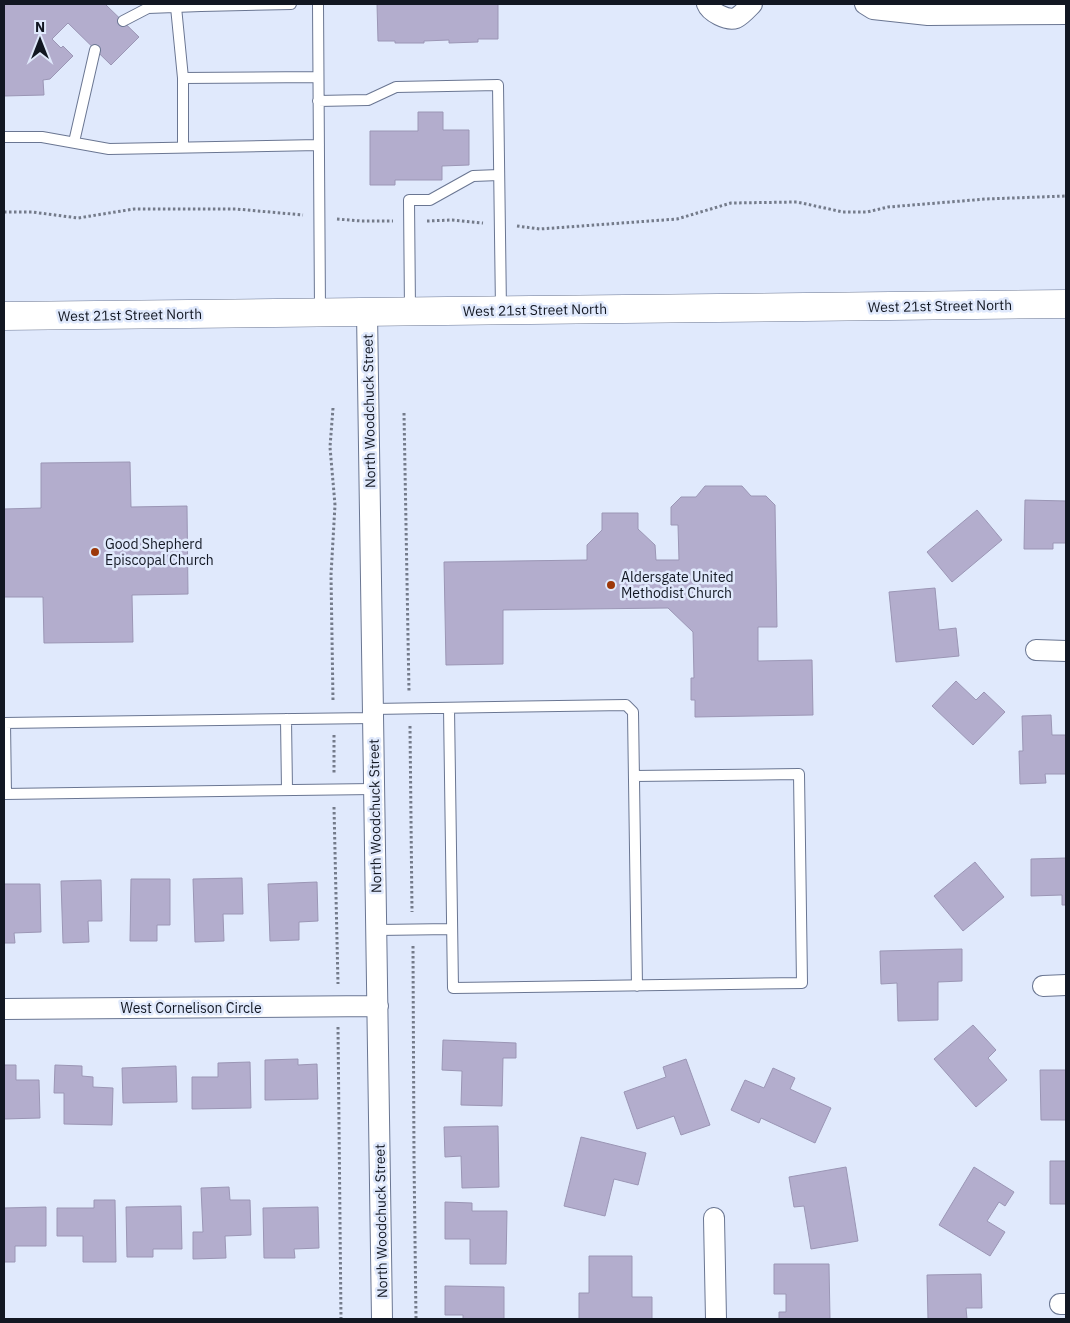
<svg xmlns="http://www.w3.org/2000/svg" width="1070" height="1323" viewBox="0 0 1070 1323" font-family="'IBM Plex Sans',sans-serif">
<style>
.building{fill:#b3adcd;stroke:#9b96b5}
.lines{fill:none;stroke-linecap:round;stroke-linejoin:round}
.service-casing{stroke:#6a7692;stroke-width:12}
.minor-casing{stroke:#6a7692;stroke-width:22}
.secondary-casing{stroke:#6a7692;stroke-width:29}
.path{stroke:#747b8a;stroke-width:3;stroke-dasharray:2.5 2.5;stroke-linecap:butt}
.service{stroke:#fff;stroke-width:10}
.minor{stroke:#fff;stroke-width:20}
.secondary{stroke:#fff;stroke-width:28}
.poi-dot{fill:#9d3809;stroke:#e0e9fc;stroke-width:2}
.labels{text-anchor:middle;stroke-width:5;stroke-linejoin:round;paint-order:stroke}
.street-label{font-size:14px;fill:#121722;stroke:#e0e9fc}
.poi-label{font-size:14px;fill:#121722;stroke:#e0e9fc;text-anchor:start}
</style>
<rect width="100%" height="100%" fill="#e0e9fc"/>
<path class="building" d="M4,4H105L139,37L111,65L68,23L52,39L61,48L63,46L73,56L50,79L43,80L44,95L4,96Z
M377,4H498V39H478V42L449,43V40L424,41V43H395V41H378Z
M418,112H443V130H469V165L442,166V180H395V185H370V131H418Z
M130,462L131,507L187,506L188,594L132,595L133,642L44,643L43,597H4V509L41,508V463Z
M705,486H742L751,496H766L775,505L777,627H758V661L812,660L813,715L695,717V700H691V678H694L693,632L668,608L503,610V664L446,665L444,562L587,560V545L602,530V513H638V529L655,545L656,560H679L678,525H671V507L681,497H696Z
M1025,500L1066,501V543H1053V549H1024Z
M977,510L1002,540L952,582L927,552Z
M935,588L939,630L956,628L959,656L896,662L889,592Z
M956,681L976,700L984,692L1005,712L973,745L932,706Z
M1051,715L1052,735H1066V774H1045L1046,783L1020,784L1019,751H1023L1022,716Z
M1066,858V905H1062V895L1031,896V859Z
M975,862L1004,897L963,931L934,896Z
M242,878L243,914H223L224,941L195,942L193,879Z
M131,879H170V925H157V941H130Z
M101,880L102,921H88L89,942L63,943L61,881Z
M317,882L318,921L299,922V940L270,941L268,884Z
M4,884H40L41,932L14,933L15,943H4Z
M962,949V981L938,982V1020L898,1021L897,983L881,984L880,951Z
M973,1025L996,1050L988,1058L1007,1080L976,1107L934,1059Z
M443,1040L516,1043V1058H503L502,1106L461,1105L462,1071L442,1070Z
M298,1059V1065L317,1064L318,1099L265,1100V1060Z
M686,1059L710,1125L681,1135L674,1116L637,1129L624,1092L666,1077L663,1067Z
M250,1062L251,1108L192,1109V1077H218V1063Z
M4,1065H16V1080H39L40,1118L4,1119Z
M55,1065L82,1066V1076L93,1077V1087L113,1088L112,1125L64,1124V1093H54Z
M176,1066L177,1102L123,1103L122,1068Z
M773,1068L795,1078L790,1089L831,1108L815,1143L761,1118L759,1123L731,1110L745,1080L764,1088Z
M1040,1070H1066V1120H1041Z
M498,1126L499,1187L462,1188L461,1156L445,1157L444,1127Z
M581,1137L646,1153L638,1185L614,1179L605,1216L564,1206Z
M1050,1161H1066V1204H1050Z
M846,1167L858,1241L811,1249L804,1206L794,1207L789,1177Z
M974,1167L1014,1192L1005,1206L999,1202L987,1221L1005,1232L990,1256L939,1225Z
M229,1187L230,1200H250L251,1235L225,1236L226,1258L193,1259V1232H203L201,1188Z
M94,1200H115L116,1262H83V1236H57V1208H94Z
M445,1202L472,1203V1211H507L506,1264H470V1239H445Z
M181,1206L182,1249H153V1257H127L126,1207Z
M46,1207V1246H15V1262H4V1208Z
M318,1207L319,1248L294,1249L295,1258H264L263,1208Z
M589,1256H632V1297H652V1319H579V1293H589Z
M774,1264H829L830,1319H779V1312H786V1294H774Z
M981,1274L982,1308H966L967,1319H928L927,1275Z
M445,1286L504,1287V1319H463V1315H445Z"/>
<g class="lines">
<defs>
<path id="service" d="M201,4V6L291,4
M318,4L320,311
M176,7L183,78
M123,21L148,8L201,6
M318,101L368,100L396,87L498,85L501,310
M4,137H42L109,149L319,145
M74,142L95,50
M183,147V78L318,77
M410,310L409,200H430L473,176L499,175
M449,708L453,988L802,983L799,774L634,776
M373,709L626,705L633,712L637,986
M286,719L287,790
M4,723L373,718
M5,723L6,794
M4,794L374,789
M377,930L452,929"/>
<path id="minor" d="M707,4C710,12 727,21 736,18C742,15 748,8 752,4
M865,4L873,9L928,15L1066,14
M367,312L382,1319
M1036,650L1066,651
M1043,986L1066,985
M4,1009L378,1006
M714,1218L716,1319
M1060,1304H1066"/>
<path id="secondary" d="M4,316L1066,304"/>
</defs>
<use href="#service" class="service-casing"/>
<use href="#minor" class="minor-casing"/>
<use href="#secondary" class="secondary-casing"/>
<path class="path" d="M4,212H32L78,218L134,209H236L303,215
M337,219L361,221H393
M427,221L452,220L483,223
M517,226L540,229L677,219L731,203L797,202L843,212H867L888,207L986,199L1066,196
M333,408L330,447L335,505L331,575L333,701
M404,413L409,692
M410,726L412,912
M334,735V774
M334,807L338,984
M413,946L414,1160L416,1319
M338,1027L341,1319"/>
<use href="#service" class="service"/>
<use href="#minor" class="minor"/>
<use href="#secondary" class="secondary"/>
</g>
<g class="poi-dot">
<circle cx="95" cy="552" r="5"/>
<circle cx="611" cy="585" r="5"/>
</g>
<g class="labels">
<g class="street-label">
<text transform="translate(940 306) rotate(-1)" y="5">West 21st Street North</text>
<text transform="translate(535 310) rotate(-1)" y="5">West 21st Street North</text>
<text transform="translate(130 315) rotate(-1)" y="5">West 21st Street North</text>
<text transform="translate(369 411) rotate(-91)" y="5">North Woodchuck Street</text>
<text transform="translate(375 816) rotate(-91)" y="5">North Woodchuck Street</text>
<text x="191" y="1013">West Cornelison Circle</text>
<text transform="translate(381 1221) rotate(-91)" y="5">North Woodchuck Street</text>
</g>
<g class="poi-label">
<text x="105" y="549">Good Shepherd<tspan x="105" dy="16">Episcopal Church</tspan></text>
<text x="621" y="582">Aldersgate United<tspan x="621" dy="16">Methodist Church</tspan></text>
</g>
</g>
<rect width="1070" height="1323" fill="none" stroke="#121722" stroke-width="10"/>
<g transform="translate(40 40)" stroke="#e0e9fc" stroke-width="4" paint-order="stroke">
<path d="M0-4L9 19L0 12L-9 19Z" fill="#121722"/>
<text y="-8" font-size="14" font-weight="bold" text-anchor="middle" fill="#121722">N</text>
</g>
</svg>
